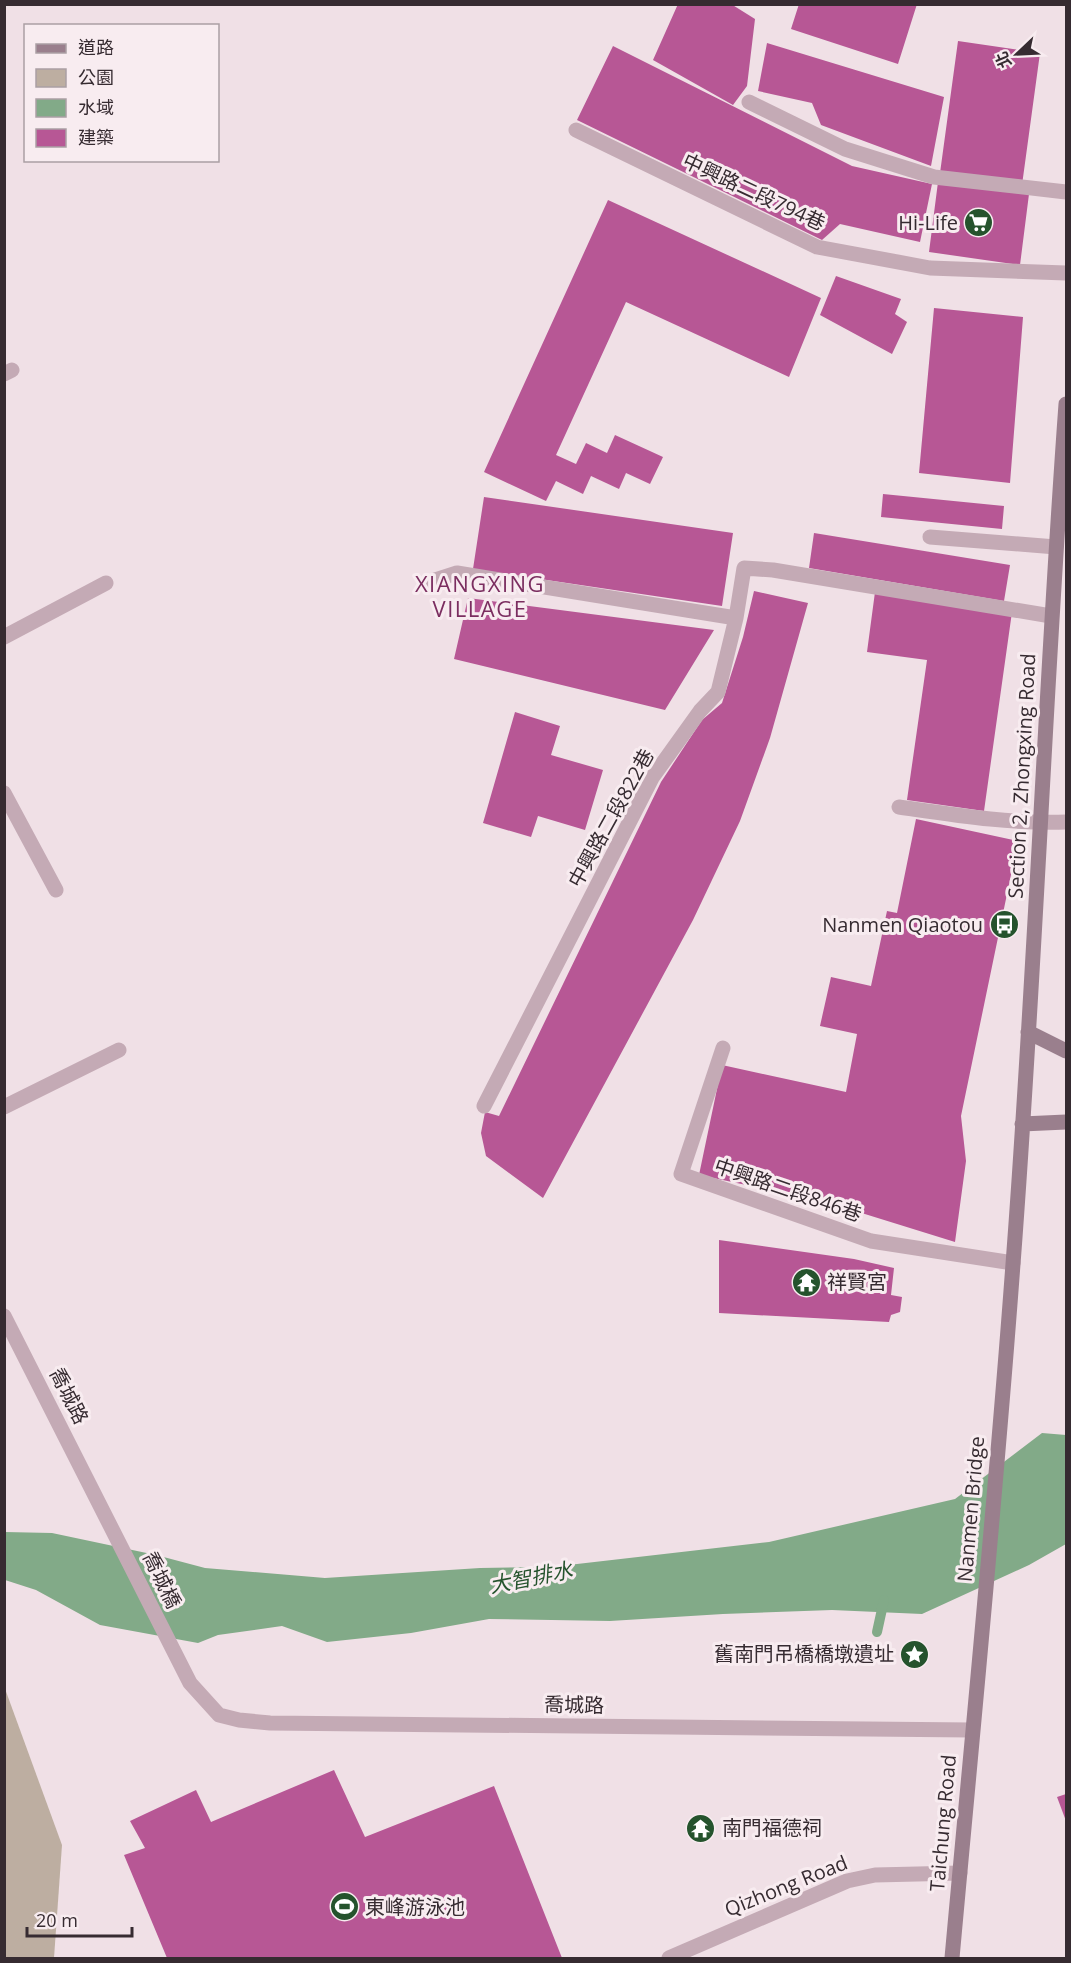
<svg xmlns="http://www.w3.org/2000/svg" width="1071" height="1963" viewBox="0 0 1071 1963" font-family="'Open Sans','Noto Sans TC',sans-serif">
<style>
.green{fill:#bdaea1}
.water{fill:#82aa88}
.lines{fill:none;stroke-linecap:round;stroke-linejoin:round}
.stream{stroke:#82aa88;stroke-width:10}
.building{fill:#b75795}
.lane{stroke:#c4aab5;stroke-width:15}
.street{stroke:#c4aab5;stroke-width:15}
.secondary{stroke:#9a7f8d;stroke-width:15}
.labels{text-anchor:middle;stroke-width:6;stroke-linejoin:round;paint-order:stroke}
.street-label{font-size:20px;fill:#362b31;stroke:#f8ecf0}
.poi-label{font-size:20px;fill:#362b31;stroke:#f8ecf0;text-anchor:end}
.water-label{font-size:21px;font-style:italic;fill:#25532d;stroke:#f8ecf0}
.quarter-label{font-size:22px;letter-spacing:1.5px;fill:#7b2e60;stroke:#f8ecf0}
</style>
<rect width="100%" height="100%" fill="#f0e0e6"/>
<path class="green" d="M4,1686L62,1845L54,1958H5Z"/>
<path class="water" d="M1042,1433L1066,1435V1544L1029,1565L922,1614L832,1610L723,1614L610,1621L489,1619L411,1633L327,1642L282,1626L218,1635L198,1643L100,1625L36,1590L5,1580V1532L52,1533L156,1555L205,1568L325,1578L480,1568L551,1567L769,1542L955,1499Z"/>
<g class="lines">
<path class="stream" d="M877,1632L884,1600"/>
</g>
<path class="building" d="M678,4H731L755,19L747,86L733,105L653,60Z
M799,4H917L898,64L791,29Z
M958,41L1040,53L1022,185L940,173Z
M767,43L944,97L931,166L821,125L812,103L758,91Z
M613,46L852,166L932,184L920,242L840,224L822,240L577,120Z
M938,182L1029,194L1020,265L929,252Z
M608,200L821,298L789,377L626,302L556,455L576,464L586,443L607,453L615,435L663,457L650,484L626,473L619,489L591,476L583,494L556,481L546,501L484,472Z
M836,276L901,299L895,314L907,322L892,354L820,315Z
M934,308L1023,317L1010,483L919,473Z
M883,494L1004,506L1002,529L881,517Z
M484,497L733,533L722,606L473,569Z
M814,533L1010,565L1004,601L809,568Z
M754,591L808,603L770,738L740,821L693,920L543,1198L486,1156L481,1133L485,1112L499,1116L661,782L702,720L722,703L743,637Z
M875,592L1012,612L984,811L907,800L927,660L867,652Z
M468,598L714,630L665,710L454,659Z
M515,712L560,726L551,755L603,770L585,830L538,816L531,837L483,823Z
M916,819L1018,841L961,1116L966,1161L955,1242L823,1201L699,1175L722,1065L846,1092L857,1034L820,1026L831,977L871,986L887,911L897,913Z
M719,1240L854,1259L894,1268L891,1295L902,1297L900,1312L891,1315L889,1322L719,1313Z
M334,1770L365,1837L494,1786L562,1958H167L124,1855L145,1848L130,1821L196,1790L211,1822Z
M1066,1794V1821L1057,1797Z"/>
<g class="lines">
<path class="lane" d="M749,102L845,149L934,177L1066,192
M576,130L817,247L930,268L1066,273
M4,374L12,370
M930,537L1056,547
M426,583L457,573L736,618
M4,637L106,583
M4,793L56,890
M899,807C955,815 1010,824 1066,822
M723,1048L681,1174L871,1241L1013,1263
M484,1106L652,778L700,711L718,692L736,618L744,568L773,570L1051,616
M4,1107L119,1050"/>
<path class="street" d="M4,1316L190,1683L219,1715L239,1720L270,1723L972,1730
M669,1958L847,1881L875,1875L960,1873"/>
<path class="secondary" d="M1028,1032L1066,1051
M1022,1124L1066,1122
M952,1958C973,1727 996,1496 1013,1264C1035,977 1045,690 1066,404"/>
</g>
<defs>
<symbol id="supermarket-disc" viewBox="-11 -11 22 22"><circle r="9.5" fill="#25532d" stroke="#f8ecf0"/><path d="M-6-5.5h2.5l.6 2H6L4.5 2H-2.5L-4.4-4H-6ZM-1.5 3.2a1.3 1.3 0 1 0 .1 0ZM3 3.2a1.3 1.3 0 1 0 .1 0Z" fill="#fff"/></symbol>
<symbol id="bus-disc" viewBox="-11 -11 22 22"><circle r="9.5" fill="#25532d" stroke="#f8ecf0"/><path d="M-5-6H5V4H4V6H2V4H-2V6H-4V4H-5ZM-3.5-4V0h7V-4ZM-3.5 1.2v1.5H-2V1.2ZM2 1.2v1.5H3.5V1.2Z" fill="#fff"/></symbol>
<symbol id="temple-disc" viewBox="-11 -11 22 22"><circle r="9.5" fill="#25532d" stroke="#f8ecf0"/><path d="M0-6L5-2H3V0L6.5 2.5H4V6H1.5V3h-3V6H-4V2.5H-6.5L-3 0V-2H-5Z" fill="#fff"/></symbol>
<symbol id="sight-disc" viewBox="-11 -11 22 22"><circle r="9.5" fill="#25532d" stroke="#f8ecf0"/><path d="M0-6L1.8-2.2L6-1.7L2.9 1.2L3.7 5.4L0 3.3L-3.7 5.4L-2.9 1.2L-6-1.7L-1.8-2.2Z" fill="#fff"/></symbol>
<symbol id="stadium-disc" viewBox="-11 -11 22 22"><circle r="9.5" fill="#25532d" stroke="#f8ecf0"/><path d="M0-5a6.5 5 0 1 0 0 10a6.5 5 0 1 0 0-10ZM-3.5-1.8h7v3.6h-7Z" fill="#fff"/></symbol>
</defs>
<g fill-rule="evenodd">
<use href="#supermarket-disc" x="962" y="206" width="33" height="33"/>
<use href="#bus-disc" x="988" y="908" width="33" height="33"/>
<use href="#temple-disc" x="790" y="1266" width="33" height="33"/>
<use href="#sight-disc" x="898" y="1638" width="33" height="33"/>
<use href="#temple-disc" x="684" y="1812" width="33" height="33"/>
<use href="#stadium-disc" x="328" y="1890" width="33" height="33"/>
</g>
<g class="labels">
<g class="street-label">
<text transform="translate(754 192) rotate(25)" y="7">中興路二段794巷</text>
<text transform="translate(1022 776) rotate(-87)" y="7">Section 2, Zhongxing Road</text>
<text transform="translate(611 818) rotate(-61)" y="7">中興路二段822巷</text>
<text transform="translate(788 1190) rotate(19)" y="7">中興路二段846巷</text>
<text transform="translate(69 1396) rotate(63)" y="7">喬城路</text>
<text transform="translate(971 1509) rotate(-85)" y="7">Nanmen Bridge</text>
<text transform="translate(162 1580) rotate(64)" y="7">喬城橋</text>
<text transform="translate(574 1705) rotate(1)" y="7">喬城路</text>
<text transform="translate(943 1823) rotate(-85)" y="7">Taichung Road</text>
<text transform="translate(786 1886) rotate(-22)" y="7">Qizhong Road</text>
</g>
<g class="poi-label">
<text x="958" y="230">Hi-Life</text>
<text x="983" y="932">Nanmen Qiaotou</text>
<text x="827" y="1289" text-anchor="start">祥賢宮</text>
<text x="894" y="1661">舊南門吊橋橋墩遺址</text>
<text x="722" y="1835" text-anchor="start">南門福德祠</text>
<text x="365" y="1914" text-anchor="start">東峰游泳池</text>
</g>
<g class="water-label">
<text transform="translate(531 1578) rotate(-11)" y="7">大智排水</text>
</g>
<g class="quarter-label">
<text x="480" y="592">XIANGXING<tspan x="480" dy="25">VILLAGE</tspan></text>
</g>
</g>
<rect width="1071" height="1963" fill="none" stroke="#362b31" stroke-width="12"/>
<rect x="24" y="24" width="195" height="138" fill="#f8ecf0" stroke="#aa9fa4" stroke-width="1.5"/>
<rect x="36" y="44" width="30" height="9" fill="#9a7f8d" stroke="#aa9fa4" stroke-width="1.5"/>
<text x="78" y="54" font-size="18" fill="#362b31">道路</text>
<rect x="36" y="69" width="30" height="18" fill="#bdaea1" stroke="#aa9fa4" stroke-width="1.5"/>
<text x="78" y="84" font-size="18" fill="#362b31">公園</text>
<rect x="36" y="99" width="30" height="18" fill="#82aa88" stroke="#aa9fa4" stroke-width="1.5"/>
<text x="78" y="114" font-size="18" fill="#362b31">水域</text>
<rect x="36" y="129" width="30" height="18" fill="#b75795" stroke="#aa9fa4" stroke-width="1.5"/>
<text x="78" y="144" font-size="18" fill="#362b31">建築</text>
<g transform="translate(1017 54) rotate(247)" stroke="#f8ecf0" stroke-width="4.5" paint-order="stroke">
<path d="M0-4.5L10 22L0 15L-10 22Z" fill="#362b31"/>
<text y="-9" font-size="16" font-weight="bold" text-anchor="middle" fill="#362b31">北</text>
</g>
<path d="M27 1927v9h105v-9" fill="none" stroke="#362b31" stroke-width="3"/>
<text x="36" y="1927" font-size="18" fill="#362b31" stroke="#f8ecf0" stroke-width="4.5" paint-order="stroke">20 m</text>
</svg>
